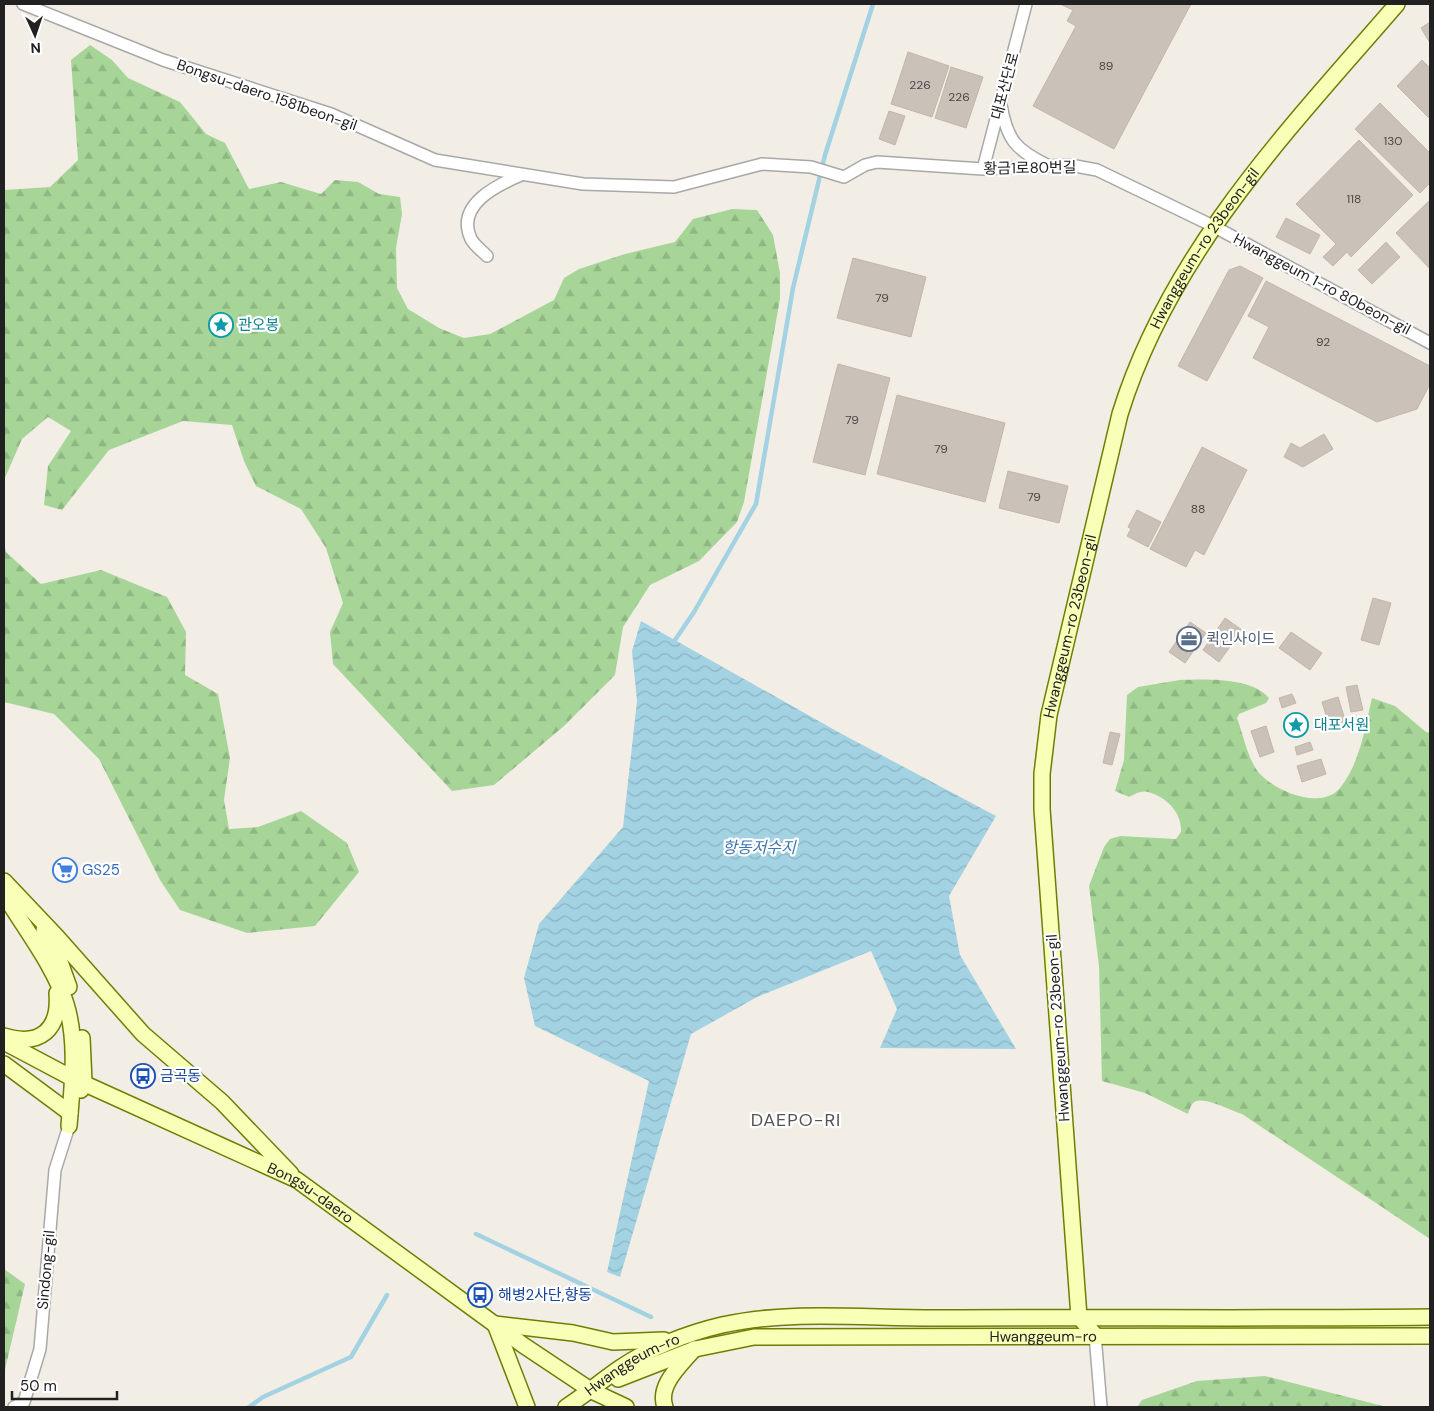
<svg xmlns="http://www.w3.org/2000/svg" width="1434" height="1411" viewBox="0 0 1434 1411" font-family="'DM Sans','Noto Sans KR',sans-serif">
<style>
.forest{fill:url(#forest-firs)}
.water{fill:url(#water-waves)}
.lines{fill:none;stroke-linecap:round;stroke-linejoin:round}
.stream{stroke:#a3d2e3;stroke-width:4.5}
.building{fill:#cac1b9;stroke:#c5b5a7}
.street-casing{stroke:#a8a8a8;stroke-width:14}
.secondary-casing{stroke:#6d7f00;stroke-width:18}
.street{stroke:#fff;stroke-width:11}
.secondary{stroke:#f9ffb7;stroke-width:15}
.labels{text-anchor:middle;stroke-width:4.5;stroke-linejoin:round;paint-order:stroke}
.number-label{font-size:12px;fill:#4b4947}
.street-label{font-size:15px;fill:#212121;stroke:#fff}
.culture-label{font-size:15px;fill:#0d838f;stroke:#fff;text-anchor:start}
.service-label{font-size:15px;fill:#4e5e75;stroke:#fff;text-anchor:start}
.shop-label{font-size:15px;fill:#366cbe;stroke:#fff;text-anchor:start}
.transit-label{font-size:15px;fill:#164399;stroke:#fff;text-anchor:start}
.water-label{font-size:16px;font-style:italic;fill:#4075b2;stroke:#fff}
.quarter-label{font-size:18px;letter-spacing:1px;fill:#545454;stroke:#fff}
</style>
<defs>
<pattern id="forest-firs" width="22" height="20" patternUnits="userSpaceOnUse" patternTransform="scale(1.25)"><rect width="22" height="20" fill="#a7d598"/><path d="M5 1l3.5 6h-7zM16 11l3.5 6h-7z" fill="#8fb783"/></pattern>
<pattern id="water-waves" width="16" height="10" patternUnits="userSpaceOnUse" patternTransform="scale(1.25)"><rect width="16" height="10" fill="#a3d2e3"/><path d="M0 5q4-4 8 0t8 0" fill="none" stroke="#8cb4c2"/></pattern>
</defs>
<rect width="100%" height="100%" fill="#f2eee6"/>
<path class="forest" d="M90,45L112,60L128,78L180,102L206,134L225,143L249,189L281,182L321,194L335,180L358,182L379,194L400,197L402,214L396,248L397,288L408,309L439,328L464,338L490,334L554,300L564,278L579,269L625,254L675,242L693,219L732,209L757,210L773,235L780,273V299L744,502L737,522L699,561L650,585L623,627L615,675L564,726L494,785L452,791L333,664L330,632L343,603L326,548L301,509L256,486L244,461L232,425L183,421L109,450L62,510L44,505L48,466L71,431L48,417L22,439L4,480V190L50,187L78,160L71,60Z
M4,542L6,552L41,584L101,570L167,597L186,632L185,675L218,694L230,758L224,800L229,829L258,827L301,811L347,843L359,872L315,926L247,933L180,910L160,880L99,759L54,714L4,702Z
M1180,680C1205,679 1252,677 1269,698L1266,703L1239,714L1237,718C1243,734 1247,755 1256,769C1269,789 1320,812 1340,788C1360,763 1365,728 1372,698L1395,706L1426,732L1430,733V1239L1242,1114C1232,1111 1201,1094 1193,1103C1191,1105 1189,1111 1188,1114L1145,1093L1102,1081L1099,966L1089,886L1104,847L1110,839L1120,836L1176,839L1181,832C1182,813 1167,797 1148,792C1142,790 1135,794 1129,797L1115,791L1124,760L1127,695L1138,687Z
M4,1269L25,1284L4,1374Z
M1265,1376L1387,1407H1137L1142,1400L1197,1381Z"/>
<path class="water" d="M641,621L840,733L996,816L949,896L960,955L1016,1049L880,1048L897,1009L871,951L757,997L691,1034L620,1277L607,1272L649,1081L535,1026L524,978L539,924L623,827L637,701L632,651Z"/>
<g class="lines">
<path class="stream" d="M675,640L694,612L756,504L793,288L825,155L873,4
M476,1234L651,1317
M249,1407L263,1397L351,1357L387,1295"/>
</g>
<path class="building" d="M1060,4H1191L1114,149L1033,106L1076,26L1067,21L1073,10Z
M1430,22V43L1421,28Z
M908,52L949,66L932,117L891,104Z
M1422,60L1430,68V119L1397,86Z
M951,67L983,77L966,128L935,118Z
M1380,103L1430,153V183L1420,193L1355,129Z
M889,111L905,116L895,145L879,139Z
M1359,140L1413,195L1351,257L1347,252L1333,266L1323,257L1336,244L1296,204Z
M1430,200V269L1396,233Z
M1286,218L1320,235L1310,254L1276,237Z
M1386,242L1400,257L1372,284L1358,270Z
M853,258L926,277L911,337L837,318Z
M1240,266L1263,278L1207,381L1178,366L1229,270Z
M1266,281L1430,366V384L1417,409L1377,422L1253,358L1269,327L1248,316Z
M838,364L890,378L865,475L813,462Z
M897,395L1005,423L985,502L877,474Z
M1324,434L1333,449L1303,467L1284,457L1291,443L1300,448Z
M1202,447L1247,470L1204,555L1195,550L1186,567L1150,549Z
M1008,471L1068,486L1059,523L999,508Z
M1137,510L1161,522L1148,547L1127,536L1131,529L1128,527Z
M1373,598L1391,603L1379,645L1361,640Z
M1225,618L1242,630L1219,662L1203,650Z
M1190,622L1206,633L1185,663L1169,652Z
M1291,632L1322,653L1310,670L1279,648Z
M1357,685L1363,710L1351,712L1346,687Z
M1292,694L1296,703L1282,708L1279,698Z
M1338,697L1346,723L1330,728L1322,702Z
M1266,726L1274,752L1260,757L1251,731Z
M1110,732L1120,734L1112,765L1103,763Z
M1310,742L1313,750L1297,755L1295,747Z
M1321,759L1326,774L1302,782L1297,766Z"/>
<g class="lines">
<defs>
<path id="street" d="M23,4L163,60L331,114L435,160L583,184L674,187L762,164L811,167L844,177L865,165L877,162L983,169L1070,165L1097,170L1213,226L1430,343
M1001,105C1007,140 1016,150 1047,165
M983,169L1026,4
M487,256C482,251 474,245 471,239C455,205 497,185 521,175
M1095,1335L1101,1407
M14,1407L24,1402L40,1349L55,1170L69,1126"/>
<g id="secondary">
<path d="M4,881L57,937L143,1034L222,1102L291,1174"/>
<path d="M4,894C24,928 55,967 66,1004C78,1043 72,1087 69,1126"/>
<path d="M44,930L59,959L69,987"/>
<path d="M4,1036C40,1047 60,1030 57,993"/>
<path id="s1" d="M4,1042L72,1078L297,1180L523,1345L592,1391L626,1407"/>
<path d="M4,1064L70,1113"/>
<path d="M81,1090L84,1082L82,1038"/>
<path id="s2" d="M1095,1335L1079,1317L1042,809V774L1049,715L1120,414C1170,252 1289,129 1397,4"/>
<path id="s3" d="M618,1379L695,1349L754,1337L1430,1336"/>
<path d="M527,1407L495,1324L573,1333L613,1342L664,1340"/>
<path id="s4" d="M566,1407C585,1395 601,1381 620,1368C649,1348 688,1333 722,1325C795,1309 871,1319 944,1318C1106,1317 1268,1319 1430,1317"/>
<path d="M665,1407C657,1385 681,1365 694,1349"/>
</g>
</defs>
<use href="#street" class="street-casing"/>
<use href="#secondary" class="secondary-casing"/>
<use href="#street" class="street"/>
<use href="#secondary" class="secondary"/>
</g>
<defs>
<symbol id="sight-ring" viewBox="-11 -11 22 22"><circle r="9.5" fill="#fff" stroke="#0f9aa8" stroke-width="1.5"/><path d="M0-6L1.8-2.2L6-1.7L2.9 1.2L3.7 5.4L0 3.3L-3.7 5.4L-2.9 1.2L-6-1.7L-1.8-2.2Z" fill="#0f9aa8"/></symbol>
<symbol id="office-ring" viewBox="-11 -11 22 22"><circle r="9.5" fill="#fff" stroke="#5c6f8a" stroke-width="1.5"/><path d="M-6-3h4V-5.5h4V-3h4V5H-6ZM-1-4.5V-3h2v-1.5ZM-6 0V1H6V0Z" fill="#5c6f8a"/></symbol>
<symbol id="supermarket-ring" viewBox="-11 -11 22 22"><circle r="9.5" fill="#fff" stroke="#3f7fe0" stroke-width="1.5"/><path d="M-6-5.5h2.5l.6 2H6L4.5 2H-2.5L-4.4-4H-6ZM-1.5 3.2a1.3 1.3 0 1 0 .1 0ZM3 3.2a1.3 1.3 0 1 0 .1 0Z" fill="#3f7fe0"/></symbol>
<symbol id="bus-ring" viewBox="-11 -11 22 22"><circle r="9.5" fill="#fff" stroke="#1a4fb4" stroke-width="1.5"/><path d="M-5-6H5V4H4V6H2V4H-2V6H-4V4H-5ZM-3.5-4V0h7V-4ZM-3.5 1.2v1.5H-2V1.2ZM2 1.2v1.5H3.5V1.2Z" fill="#1a4fb4"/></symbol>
</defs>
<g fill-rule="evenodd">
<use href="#sight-ring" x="207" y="311" width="28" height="28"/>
<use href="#office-ring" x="1175" y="625" width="28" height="28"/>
<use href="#sight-ring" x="1282" y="711" width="28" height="28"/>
<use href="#supermarket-ring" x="51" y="856" width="28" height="28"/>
<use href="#bus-ring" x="129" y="1062" width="28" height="28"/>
<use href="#bus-ring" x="466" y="1281" width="28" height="28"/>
</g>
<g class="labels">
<g class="number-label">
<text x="1106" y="70">89</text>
<text x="920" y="89">226</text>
<text x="959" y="101">226</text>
<text x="1393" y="145">130</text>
<text x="1354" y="203">118</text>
<text x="882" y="302">79</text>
<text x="1323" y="346">92</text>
<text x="852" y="424">79</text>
<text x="941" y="453">79</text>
<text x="1034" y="501">79</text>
<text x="1198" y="513">88</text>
</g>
<g class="street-label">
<text transform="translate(1005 86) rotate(-75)" y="5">대포산단로</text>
<text transform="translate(267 95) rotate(19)" y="5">Bongsu-daero 1581beon-gil</text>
<text transform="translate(1030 168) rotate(-1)" y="5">황금1로80번길</text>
<text dy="5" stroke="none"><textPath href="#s2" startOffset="1124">Hwanggeum-ro 23beon-gil</textPath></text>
<text transform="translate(1322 284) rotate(28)" y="5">Hwanggeum 1-ro 80beon-gil</text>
<text dy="5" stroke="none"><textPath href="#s2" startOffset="719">Hwanggeum-ro 23beon-gil</textPath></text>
<text transform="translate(1058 1028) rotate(-94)" y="5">Hwanggeum-ro 23beon-gil</text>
<text dy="5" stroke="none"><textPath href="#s1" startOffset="342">Bongsu-daero</textPath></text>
<text transform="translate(46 1270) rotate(-85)" y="5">Sindong-gil</text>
<text dy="5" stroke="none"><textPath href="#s3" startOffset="432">Hwanggeum-ro</textPath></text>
<text dy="5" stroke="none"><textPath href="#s4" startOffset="79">Hwanggeum-ro</textPath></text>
</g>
<g class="culture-label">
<text x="238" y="330">관오봉</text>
<text x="1314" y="730">대포서원</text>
</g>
<g class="service-label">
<text x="1206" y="644">퀵인사이드</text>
</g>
<g class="shop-label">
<text x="82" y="875">GS25</text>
</g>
<g class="transit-label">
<text x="160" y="1081">금곡동</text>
<text x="498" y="1300">해병2사단,향동</text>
</g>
<g class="water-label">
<text x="759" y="853">항동저수지</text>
</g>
<g class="quarter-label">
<text x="796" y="1126">DAEPO-RI</text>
</g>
</g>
<rect width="1434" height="1411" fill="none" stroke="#212121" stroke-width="10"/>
<g transform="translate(35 35) rotate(177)" stroke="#ffffff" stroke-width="4" paint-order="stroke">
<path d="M0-4L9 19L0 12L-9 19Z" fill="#212121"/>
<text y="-8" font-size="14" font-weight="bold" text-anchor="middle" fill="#212121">N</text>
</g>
<path d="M12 1391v8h105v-8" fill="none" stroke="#212121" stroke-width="2.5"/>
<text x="20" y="1391" font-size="15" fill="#212121" stroke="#ffffff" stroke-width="4" paint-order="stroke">50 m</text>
</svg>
